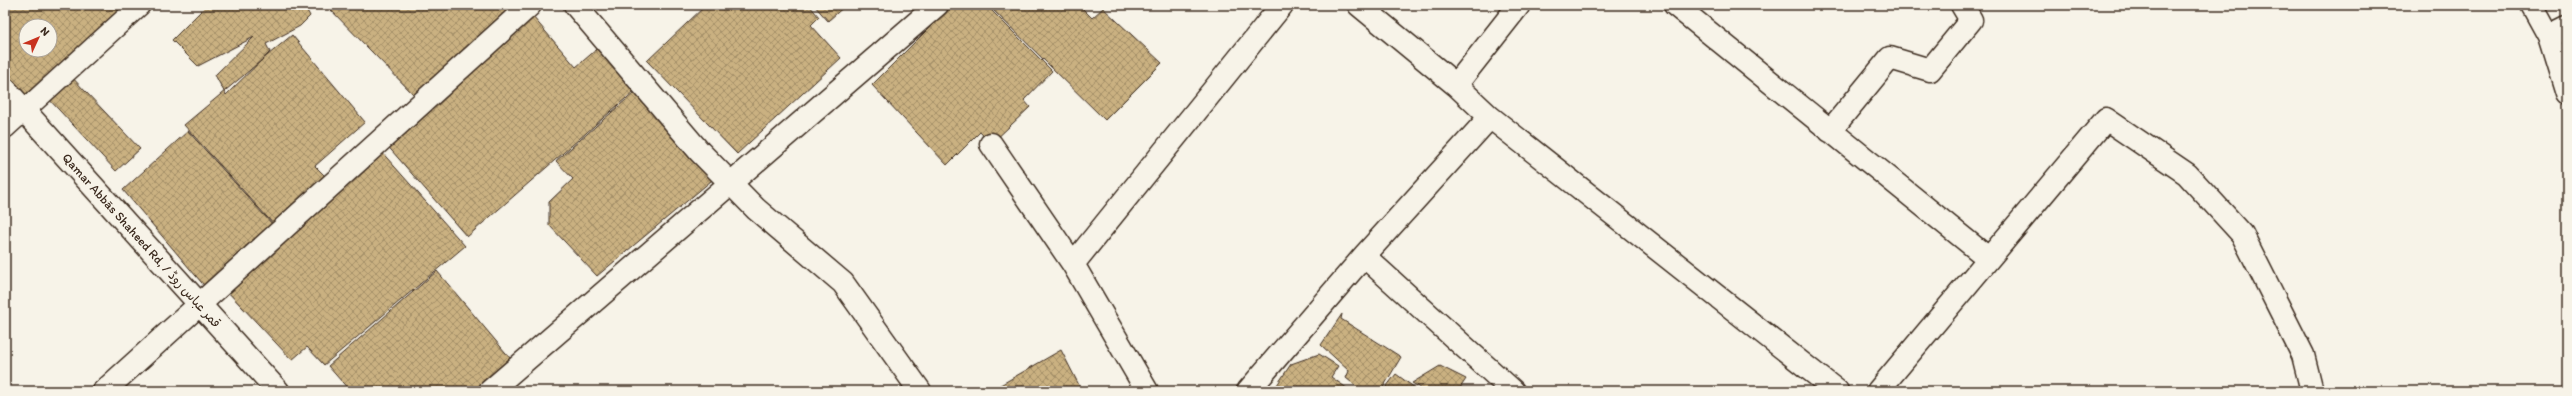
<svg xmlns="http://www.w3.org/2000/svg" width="2572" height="396" viewBox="0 0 2572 396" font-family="Itim,'Playpen Sans Arabic',sans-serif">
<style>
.building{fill:url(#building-cross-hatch);stroke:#3b2a1e;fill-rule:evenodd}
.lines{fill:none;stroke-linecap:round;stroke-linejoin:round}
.lane-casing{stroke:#3b2a1e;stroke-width:23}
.street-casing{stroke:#3b2a1e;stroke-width:25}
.lane{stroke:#f7f3e8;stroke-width:20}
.street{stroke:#f7f3e8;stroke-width:22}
.labels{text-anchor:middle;stroke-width:3;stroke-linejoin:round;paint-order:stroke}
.street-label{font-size:13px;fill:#3b2a1e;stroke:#f7f3e8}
</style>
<defs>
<pattern id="building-cross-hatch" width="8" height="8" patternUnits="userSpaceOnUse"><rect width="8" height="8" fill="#cab181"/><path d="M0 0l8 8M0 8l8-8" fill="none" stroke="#a59069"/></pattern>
</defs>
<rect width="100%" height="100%" fill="#f7f3e8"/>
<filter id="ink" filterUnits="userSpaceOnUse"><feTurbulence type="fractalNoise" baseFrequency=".025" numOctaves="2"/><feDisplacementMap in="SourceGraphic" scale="8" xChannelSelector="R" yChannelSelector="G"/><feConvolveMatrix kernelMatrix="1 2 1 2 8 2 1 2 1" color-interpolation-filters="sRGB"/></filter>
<g filter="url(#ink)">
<path class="building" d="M5,5H132L25,103L5,81ZM26,26H50V50H26Z
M207,5H304L310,16L300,26L266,44L270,52L226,95L215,75L254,37L198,66L172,40Z
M326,5H512L417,98Z
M706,5H809L819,17L811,25L841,58L737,154L647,61Z
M814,5H846L828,21Z
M952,5H986L1052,71L1024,100L1030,107L991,144L980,132L947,165L872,85Z
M988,5H1079L1092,18L1103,8L1162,63L1105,120Z
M533,17L576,67L597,49L634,91L467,237L385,143Z
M292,35L365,122L315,166L329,180L276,227L184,125Z
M68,73L140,149L116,171L45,95Z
M635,92L717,176L597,276L549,225V202L573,179L556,161Z
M188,131L274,226L207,289L123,190Z
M379,149L465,246L324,365L307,347L292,360L225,289Z
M437,271L516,365L485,391H350L328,366Z
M1342,314L1341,319L1401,357L1381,391H1362L1346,378L1349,371L1321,345Z
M1061,350L1082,391H990Z
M1319,354L1338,366L1331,377L1351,391H1273L1291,364Z
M1440,366L1466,379L1458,391H1426L1412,383Z
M1396,374L1419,391H1383Z"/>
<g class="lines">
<defs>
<path id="lane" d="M5,128L140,5"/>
<path id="street" d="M575,5L699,151L756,209L843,283L920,391
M1359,5L1456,85L1490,117L1837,391
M1675,5L1988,258
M2532,5L2549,36L2567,94
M2549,36L2567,27
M1456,85L1519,5
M5,89L278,391
M1830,131L1890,58L1930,70L1971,20L1962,5
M991,144L1073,264L1147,391
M1364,256L1513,391
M1073,264L1282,5
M104,391L530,5
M490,391L937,5
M1248,391L1364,256L1490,117
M1878,391L2106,119L2187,174L2242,234L2303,355L2312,391"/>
</defs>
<use href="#lane" class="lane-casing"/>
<use href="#street" class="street-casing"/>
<use href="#lane" class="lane"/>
<use href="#street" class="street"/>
</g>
</g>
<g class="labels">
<g class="street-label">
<text transform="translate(142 240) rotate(48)" y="5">Qamar Abbās Shaheed Rd, / قمر عباس روڈ</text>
</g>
</g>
<rect width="2572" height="396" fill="none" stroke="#f7f3e8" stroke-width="20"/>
<rect x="10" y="10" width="2552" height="376" fill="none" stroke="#3b2a1e" stroke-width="1.5" filter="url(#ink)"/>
<g transform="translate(38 38) rotate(46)"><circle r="19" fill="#f7f3e8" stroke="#aca397"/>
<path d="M0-3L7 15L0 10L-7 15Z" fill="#c8321e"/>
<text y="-6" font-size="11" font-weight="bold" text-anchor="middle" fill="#3b2a1e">N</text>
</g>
</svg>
